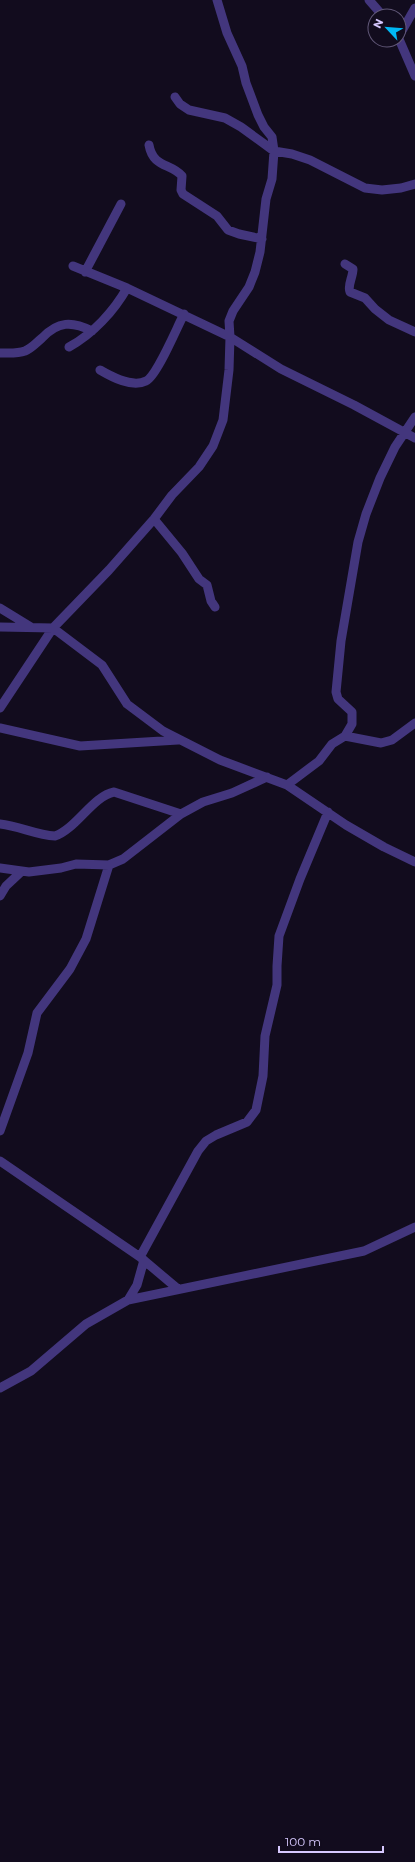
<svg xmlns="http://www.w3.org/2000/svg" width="415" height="1862" viewBox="0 0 415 1862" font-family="Montserrat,sans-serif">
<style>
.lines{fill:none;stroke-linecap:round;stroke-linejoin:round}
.minor{stroke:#43367d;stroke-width:9}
</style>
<rect width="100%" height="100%" fill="#120c1e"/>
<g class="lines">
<path class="minor" d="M369,0L383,16
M399,36L415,8
M399,39L415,76
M175,97L180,104L189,110L225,118L241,127L274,151L292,154L310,160L365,188L382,190L401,188L415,184
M149,145C153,168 171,163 182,176L181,190L183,194L217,216L228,230L239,234L262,239
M345,264L353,269C353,277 347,286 350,292L365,298L375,309L389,320L415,332
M73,266L127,288L230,337L281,369L354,405L415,438
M85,272L121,204
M69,347C93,334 114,311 127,288
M0,353C8,353 17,354 25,351C32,348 36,343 42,338C58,321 72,321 92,331
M100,370C112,377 132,388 146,381C157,376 177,327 184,314
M154,519L182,553L199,579L207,585L211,601L215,607
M0,608L31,627
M0,627L53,628L102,665L127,704L163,731L220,760L287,785L346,825L384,847L415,862
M0,708L53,628L109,570L154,519L172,495L199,467L213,446L223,420L229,370L230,337L229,321L233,311L249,287L255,272L260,252L266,199L272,179L274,151L272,137L264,127L258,115L246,83L242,66L227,33L217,0
M0,728L80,746L178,740
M345,736L381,743L392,740L415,723
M287,785L319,761L332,744L345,736L352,724V712L338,699L336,692L341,641L358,542L366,514L380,478L395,447L415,417
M0,824C19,826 36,835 55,836C76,829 93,796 114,792L181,814
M0,868L29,872L61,868L76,864L109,865L123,859L181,814L203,802L232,793L267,777
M0,896L6,886L22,871
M0,1131L28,1053L37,1013L70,969L86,939L109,865
M0,1161L140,1257L178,1289
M140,1257L198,1151L206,1141L216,1135L247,1122L256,1110L263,1076L265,1036L277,985V966L279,936L300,879L328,812
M128,1300L137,1285L144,1260
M0,1388L31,1371L86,1324L128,1300L364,1251L415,1227"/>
</g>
<g transform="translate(387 28) rotate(296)"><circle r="19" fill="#120c1e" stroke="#615878"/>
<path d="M0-3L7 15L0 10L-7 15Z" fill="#00b8f4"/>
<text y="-6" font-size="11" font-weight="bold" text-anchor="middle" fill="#d7c9ff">N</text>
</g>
<path d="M279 1846v6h104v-6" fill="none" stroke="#d7c9ff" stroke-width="2"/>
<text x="285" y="1846" font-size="12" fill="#d7c9ff" stroke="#120c1e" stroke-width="3" paint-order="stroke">100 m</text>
</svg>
